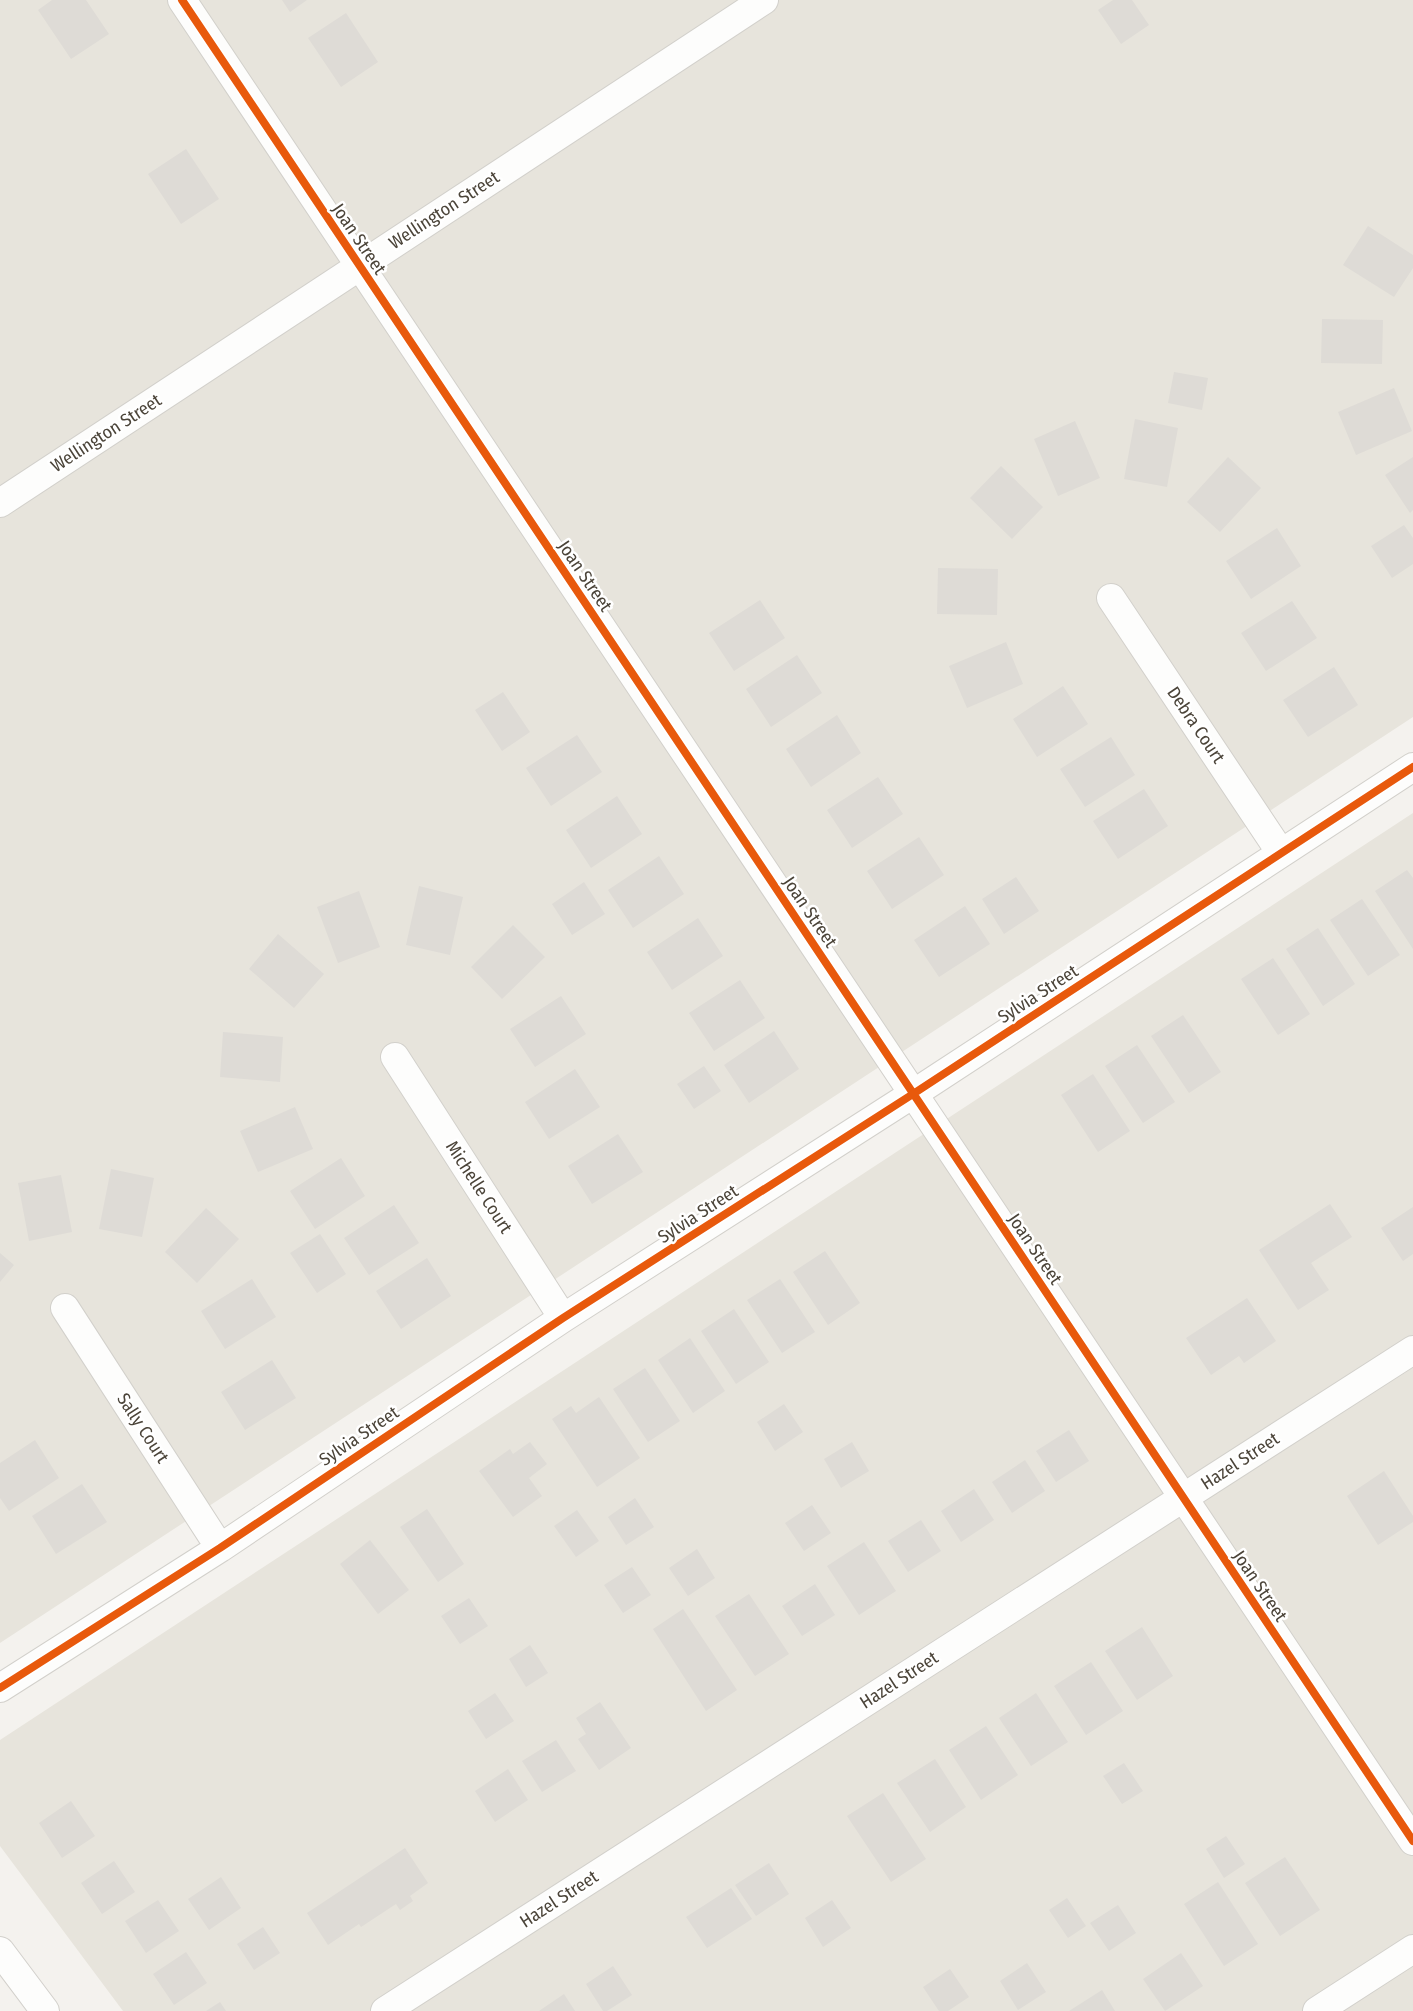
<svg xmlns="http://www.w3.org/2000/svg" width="1413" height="2011" viewBox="0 0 1413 2011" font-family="'Fira Sans Condensed',sans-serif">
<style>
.residential{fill:#e7e4dc}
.building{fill:#dedbd6}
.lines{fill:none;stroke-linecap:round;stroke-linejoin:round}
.minor-casing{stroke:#d2d0cb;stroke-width:30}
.minor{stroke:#fdfdfc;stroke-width:28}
.cycleway-casing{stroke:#fff;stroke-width:11}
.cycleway{stroke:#e8590c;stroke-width:8}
.labels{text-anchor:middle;stroke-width:5;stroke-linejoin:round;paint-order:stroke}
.street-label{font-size:18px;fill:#4b4439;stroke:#fff}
</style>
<rect width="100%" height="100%" fill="#f4f2ee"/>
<path class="residential" d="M0,0H1413V717L0,1643Z
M1413,813V2011H123L0,1846V1740Z"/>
<path class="building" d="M52,0H86L109,34L71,59L38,10Z
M282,0H307L290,12Z
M1113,0H1132L1149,25L1121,44L1098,10Z
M346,13L378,62L341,87L308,38Z
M186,149L219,199L181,224L148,174Z
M1368,226L1413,255V268L1394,297L1343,265Z
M1322,319L1383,320L1382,364L1321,363Z
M1174,372L1208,378L1202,410L1168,403Z
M1394,388L1412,431L1356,455L1338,412Z
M1135,419L1178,428L1167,487L1124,479Z
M1075,421L1100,478L1058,496L1034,439Z
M1228,457L1261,488L1220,532L1187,502Z
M1413,457V510L1410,513L1385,475Z
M1001,466L1043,507L1012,539L970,498Z
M1404,525L1413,538V564L1392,578L1371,546Z
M1277,528L1301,566L1251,599L1226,561Z
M938,568L998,569L997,615L937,614Z
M760,600L785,638L734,671L709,633Z
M1292,601L1317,638L1266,671L1241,633Z
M1006,642L1023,684L967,708L949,666Z
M797,655L822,693L771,727L746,689Z
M1334,667L1358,705L1308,737L1283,700Z
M1063,686L1088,724L1037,757L1013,719Z
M503,692L530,732L502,751L475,710Z
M837,715L861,753L811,787L786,749Z
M577,735L602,772L551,806L526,768Z
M1111,737L1135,775L1085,807L1060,769Z
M878,777L903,814L852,848L827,810Z
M1144,789L1168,826L1118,859L1093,821Z
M617,796L642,834L591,868L566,830Z
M919,837L944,875L892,909L867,871Z
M659,856L684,894L633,928L608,890Z
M1407,870L1413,878V949L1375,891Z
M1016,877L1039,911L1004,934L982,899Z
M584,882L605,914L572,935L552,904Z
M419,886L463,897L450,955L406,945Z
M359,891L380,947L338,963L317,907Z
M1362,899L1400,955L1368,976L1330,920Z
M965,906L990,944L939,977L914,940Z
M698,918L723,956L672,990L647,952Z
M513,925L545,957L502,999L471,967Z
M1318,928L1355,984L1323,1006L1286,949Z
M278,934L324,974L294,1008L249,969Z
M1273,958L1310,1014L1278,1035L1241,979Z
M740,980L765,1018L714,1051L689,1013Z
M561,996L586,1034L535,1067L510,1029Z
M1183,1015L1221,1072L1189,1093L1151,1036Z
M774,1031L799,1069L749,1103L724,1065Z
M223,1032L283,1037L280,1082L220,1077Z
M1137,1045L1175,1102L1143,1123L1105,1066Z
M704,1066L721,1091L694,1109L677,1084Z
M575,1069L600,1107L549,1139L525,1102Z
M1093,1074L1130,1131L1098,1152L1061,1095Z
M295,1107L313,1149L258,1172L240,1131Z
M618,1134L643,1172L592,1204L568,1166Z
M341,1158L365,1196L315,1229L290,1191Z
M111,1169L154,1178L142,1237L99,1229Z
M61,1175L72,1232L29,1241L18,1183Z
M1330,1204L1352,1237L1311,1263L1329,1290L1298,1310L1259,1250Z
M394,1205L419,1243L369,1275L344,1238Z
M1413,1207V1254L1403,1261L1381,1228Z
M206,1208L239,1239L197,1283L165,1252Z
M320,1234L346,1274L317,1293L290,1253Z
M825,1251L860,1303L828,1325L793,1272Z
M0,1253L14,1265L0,1282Z
M427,1258L451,1296L401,1329L376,1291Z
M252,1279L276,1317L225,1349L201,1311Z
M780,1279L815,1332L782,1353L747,1300Z
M1247,1298L1276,1341L1244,1363L1239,1356L1211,1375L1186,1338Z
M734,1309L769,1362L736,1384L701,1331Z
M690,1338L725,1391L693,1413L658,1360Z
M272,1360L296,1398L245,1430L221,1392Z
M645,1368L680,1421L648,1442L613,1389Z
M599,1397L640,1458L597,1487L552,1419L571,1406L576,1413Z
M784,1404L803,1432L775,1451L757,1422Z
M1069,1430L1089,1461L1056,1482L1036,1451Z
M35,1440L59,1478L9,1511L0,1498V1463Z
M530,1442L547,1464L529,1478L542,1496L513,1517L479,1471L510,1449L513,1454Z
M852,1442L869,1471L841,1488L824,1459Z
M1025,1460L1045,1491L1012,1513L992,1482Z
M1384,1471L1413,1516V1522L1378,1545L1347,1496Z
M82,1484L107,1522L56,1554L32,1516Z
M974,1489L994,1520L961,1542L941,1511Z
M635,1498L654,1527L626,1545L608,1517Z
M812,1505L831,1533L804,1551L785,1523Z
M427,1509L464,1564L438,1582L400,1527Z
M577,1510L599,1541L576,1557L554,1526Z
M921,1520L941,1551L908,1572L888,1541Z
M370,1540L409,1590L378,1614L340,1564Z
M864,1542L896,1591L859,1615L827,1566Z
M697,1549L715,1578L688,1596L669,1568Z
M632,1567L651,1595L623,1613L604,1585Z
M815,1584L835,1615L802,1636L782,1606Z
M749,1594L789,1654L755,1676L715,1616Z
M469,1598L488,1626L460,1644L441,1616Z
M683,1609L737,1690L706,1711L653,1629Z
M1142,1627L1173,1676L1137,1700L1105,1651Z
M530,1645L548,1673L526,1687L509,1659Z
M1091,1662L1123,1711L1086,1735L1054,1686Z
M495,1693L514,1721L486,1739L468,1711Z
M1036,1693L1068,1742L1031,1766L999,1718Z
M600,1702L631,1748L599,1770L578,1739L586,1734L576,1718Z
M986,1726L1018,1775L981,1800L949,1750Z
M556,1740L576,1771L542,1792L522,1761Z
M935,1759L966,1807L930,1832L897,1783Z
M1124,1763L1143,1791L1122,1804L1103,1776Z
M508,1769L528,1800L495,1822L475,1791Z
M883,1793L926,1859L891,1882L847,1816Z
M71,1801L95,1836L62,1858L39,1823Z
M1226,1836L1245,1864L1224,1878L1206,1849Z
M405,1848L428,1883L410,1896L413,1901L400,1910L396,1904L361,1927L359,1924L328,1945L307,1913Z
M1285,1857L1320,1910L1280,1936L1245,1883Z
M114,1861L135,1892L102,1914L81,1883Z
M769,1863L789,1894L756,1916L735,1885Z
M221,1877L241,1908L209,1930L188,1899Z
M1218,1882L1258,1944L1224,1966L1184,1904Z
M731,1888L752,1919L707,1948L686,1917Z
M1067,1898L1086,1926L1068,1938L1049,1910Z
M158,1900L179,1931L146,1953L125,1921Z
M832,1900L851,1928L823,1947L805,1918Z
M1118,1905L1136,1933L1109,1951L1090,1923Z
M263,1927L280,1953L254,1970L237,1944Z
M186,1952L207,1983L174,2005L153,1974Z
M1181,1953L1203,1986L1165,2011L1143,1979Z
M1027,1963L1046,1992L1018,2010L1000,1981Z
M613,1966L632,1995L607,2011H603L586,1984Z
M950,1969L969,1997L948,2011H939L923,1987Z
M1102,1990L1115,2011H1069Z
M564,1994L575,2011H539Z
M220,2002L226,2011H206Z"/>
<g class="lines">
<defs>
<path id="minor" d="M182,0L1413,1841
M0,503L764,0
M1111,598L1281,853
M395,1057L563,1318
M65,1308L220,1548
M0,1688L220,1548L563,1318L913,1094L1413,767
M0,1951L45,2011
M385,2011L1413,1350
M1317,2011L1413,1949"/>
</defs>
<use href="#minor" class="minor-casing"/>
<use href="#minor" class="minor"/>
<defs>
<path id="cycleway" d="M182,0L1413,1841
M0,1688L220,1548L563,1318L913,1094L1413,767"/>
</defs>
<use href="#cycleway" class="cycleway-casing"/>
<use href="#cycleway" class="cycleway"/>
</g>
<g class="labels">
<g class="street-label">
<text transform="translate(444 210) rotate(-33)" y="6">Wellington Street</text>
<text transform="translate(359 239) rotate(56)" y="6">Joan Street</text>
<text transform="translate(106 433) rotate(-33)" y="6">Wellington Street</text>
<text transform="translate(585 576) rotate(56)" y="6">Joan Street</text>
<text transform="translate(1196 725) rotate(56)" y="6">Debra Court</text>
<text transform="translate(810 912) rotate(56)" y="6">Joan Street</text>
<text transform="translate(1038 994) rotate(-33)" y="6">Sylvia Street</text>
<text transform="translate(479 1187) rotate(57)" y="6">Michelle Court</text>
<text transform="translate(698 1214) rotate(-33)" y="6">Sylvia Street</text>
<text transform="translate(1035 1249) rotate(56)" y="6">Joan Street</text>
<text transform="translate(143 1428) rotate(57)" y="6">Sally Court</text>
<text transform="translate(359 1436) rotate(-34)" y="6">Sylvia Street</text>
<text transform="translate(1240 1461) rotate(-33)" y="6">Hazel Street</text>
<text transform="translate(1260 1586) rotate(56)" y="6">Joan Street</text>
<text transform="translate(899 1680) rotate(-33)" y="6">Hazel Street</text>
<text transform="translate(559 1899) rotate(-33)" y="6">Hazel Street</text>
</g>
</g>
</svg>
